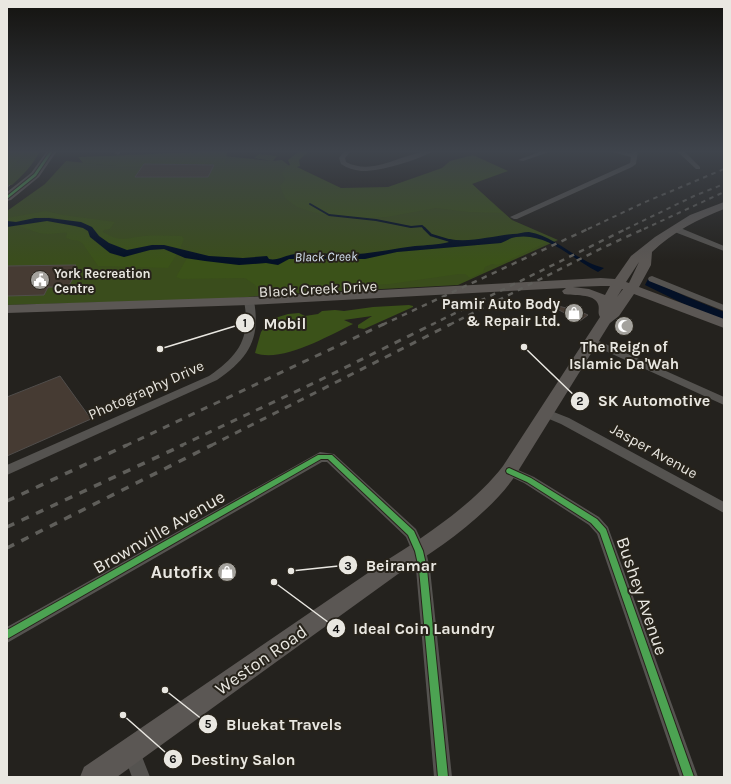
<svg xmlns="http://www.w3.org/2000/svg" width="731" height="784" viewBox="0 0 731 784" font-family="Karla,sans-serif">
<style>
.green{fill:#3a4d1c}
.forest{fill:#3b5219}
.water{fill:#031026}
.lines{fill:none;stroke-linecap:round;stroke-linejoin:round}
.stream-far1{stroke:#031026;stroke-width:2}
.stream{stroke:#031026;stroke-width:2.5}
.building{fill:#463b33;stroke:#504d4b}
.street{fill:#555350;fill-rule:evenodd}
.secondary{fill:#5b5754;fill-rule:evenodd}
.primary{fill:#5f5856;fill-rule:evenodd}
.tram{stroke:#5f5e5a;stroke-width:1}
.rail-far3{stroke:#5f5e5a;stroke-width:2;stroke-dasharray:4.5 4.5;stroke-linecap:butt}
.rail-far2{stroke:#5f5e5a;stroke-width:2.5;stroke-dasharray:5.5 5.5;stroke-linecap:butt}
.rail-far1{stroke:#5f5e5a;stroke-width:3;stroke-dasharray:7 7;stroke-linecap:butt}
.rail{stroke:#5f5e5a;stroke-width:3.5;stroke-dasharray:8 8;stroke-linecap:butt}
.cycleway-casing{stroke:#27231b;stroke-width:2}
.cycleway{fill:#4ca352;fill-rule:evenodd}
.labels{text-anchor:middle;stroke-width:4;stroke-linejoin:round;paint-order:stroke}
.far-water-label{font-size:13px;font-style:italic;fill:#d4e0f0;stroke:#27231b}
.far-poi-label{font-size:13px;font-weight:bold;fill:#e9e7e1;stroke:#27231b;text-anchor:start}
.street-label{font-size:15px;fill:#e9e7e1;stroke:#27231b}
.poi-label{font-size:15px;font-weight:bold;fill:#e9e7e1;stroke:#27231b;text-anchor:end}
.near-street-label{font-size:18px;fill:#e9e7e1;stroke:#27231b}
.near-poi-label{font-size:18px;font-weight:bold;fill:#e9e7e1;stroke:#27231b;text-anchor:end}
.leader{fill:none;stroke:#e9e7e1;stroke-width:1.5}
.callout-dot{fill:#e9e7e1;stroke:#27231b;stroke-width:1.5}
.mark-label{font-size:12px;text-anchor:middle;font-weight:bold;fill:#111}
.callout-label{font-size:16px;text-anchor:middle;font-weight:bold;fill:#e9e7e1;stroke:#27231b;stroke-width:4;stroke-linejoin:round;paint-order:stroke}
</style>
<rect width="100%" height="100%" fill="#24221e"/>
<path class="green" d="M40,151C33,165 23,175 12,185H7V152Z
M259,154L277,156L273,161L282,160L322,192L472,184L512,220L558,240L458,285L269,295L227,299L7,305V211L45,184L66,161L117,166L224,156L272,161L254,158Z"/>
<path class="forest" d="M28,151L7,171V152Z
M228,151L224,163L127,167L83,163L78,157Z
M299,151H309L299,160L300,166L297,167L341,188L388,187L442,168L450,161L473,155L508,171L472,184L503,213L468,212L436,208L387,217L364,218L331,216L312,212L297,207L285,198L280,186L285,180L282,173L286,167L290,165L288,160Z
M46,211L63,215L115,222L110,229L104,230L103,232C121,243 126,238 144,236C157,235 169,236 182,236L184,239L180,249C171,246 162,244 152,245C144,247 136,250 128,250C115,250 101,239 94,229C79,224 62,217 45,217C32,218 20,223 7,221V218Z
M47,221L83,228L89,234L90,237C99,245 112,257 125,257C129,257 133,254 137,253C151,249 163,248 177,254L168,268L98,266L83,244L79,241L72,240L66,238L67,233C60,232 55,234 48,234C37,234 29,229 19,226Z
M526,236L548,242L498,265L492,264L485,267L483,272L470,278L465,274H459L390,284L348,286H336L297,289L288,288L271,292L265,290L258,291L255,285L245,278L181,279L176,277L187,258L239,265L266,263L278,265L289,259H365L397,252L501,243L511,238Z
M409,305L413,306V307L364,329L358,328V325L372,316L344,320L353,324C328,336 282,363 255,353L261,332L267,324L275,318L288,314L299,313L305,316L318,314L322,311L335,310L344,311L373,307Z"/>
<path class="water" d="M35,218H49L81,222L92,227L99,236L109,243L127,250L152,245H164L209,256L243,258L267,256L269,259C277,261 286,255 295,254C315,252 336,255 357,254C376,253 396,248 415,246C426,245 438,245 449,242L447,240L449,239C470,243 492,236 513,234C519,234 523,232 529,232C557,237 576,261 604,268L598,272C572,259 547,232 516,237C510,238 506,241 501,243L397,252L365,259H289L278,265L266,263L239,265L205,261L185,258L164,249L150,250L124,257L110,253L90,237L88,231L83,228L75,226L47,221L7,227V221L16,222Z
M648,279L687,297L724,312V320L686,305L645,285Z"/>
<g class="lines">
<path class="stream-far1" d="M310,204L329,215L376,220L411,227L422,226L425,229"/>
<path class="stream" d="M424,228L431,235L451,241"/>
</g>
<path class="building" d="M144,164L214,165L208,177H135Z
M76,265L70,273H76L68,287H48L44,295L7,296V266Z
M558,306L579,311L588,315L580,321L557,309Z
M60,376L91,419L7,456V397Z"/>
<g class="lines">
<path class="street" d="M116,151H122L118,155L115,153Z
M344,151H351L345,158L346,162C375,177 404,151 433,151C419,160 378,172 361,171C354,170 347,168 341,164L339,158Z
M542,151H552L523,161L518,160Z
M609,151L632,153V151H638L636,164L632,167L517,219H514L510,217L630,163L631,157Z
M677,151H684L700,167V169H696Z
M672,227H678L724,246V251L672,231Z
M652,276L724,305V311L649,281L648,279L649,277Z
M249,298L254,301C261,339 248,359 217,380L7,475V465L209,376C239,355 251,338 244,301Z
M592,338L724,397V405L588,343L587,341Z
M546,409L569,418L724,502V513L561,424L542,416L540,413L542,410Z
M320,452L334,454L416,529L426,551L430,569L452,777H434L416,569L412,551L406,537L327,462H322L7,643V627Z
M509,466L534,477L599,517L608,527L698,777H680L597,534L589,525L524,483L505,474L503,471L505,468Z
M131,741L137,744L150,777H132L122,750L125,744Z"/>
<path class="secondary" d="M724,202V209C698,219 673,232 652,252L651,265L639,287L724,319V328L634,294L619,316L610,323L515,476C489,514 438,550 398,574L117,777H80L84,767L384,562C423,538 475,503 503,466L600,317C597,312 600,309 598,304C594,293 573,296 564,294L562,291L566,288L249,305L7,313V305L249,297L601,278L615,279L631,256L655,237L690,215ZM639,262L629,283L626,282ZM601,286H610L605,295L589,289L573,287ZM622,289H623L617,297Z"/>
<path class="primary" d="M47,151H57L39,177L11,200L7,201V192L31,173Z"/>
<path class="tram" d="M7,187L10,185"/>
<path class="rail-far3" d="M588,229L643,203L724,169
M626,229L694,196L724,184
M644,229L724,192"/>
<path class="rail-far2" d="M382,325L590,228
M431,325L628,228
M449,325L602,248L646,228"/>
<path class="rail-far1" d="M125,446L384,324
M180,446L314,383L433,324
M210,446L451,324"/>
<path class="rail" d="M7,501L127,445
M7,527L183,445
M7,548L212,445"/>
<defs>
<path id="cycleway" d="M50,151H53L36,176L7,199V196L34,174Z
M318,455H332L414,531L423,551L427,569L448,777H438L419,569L415,551L408,535L328,459H321L7,639V630Z
M509,468L531,478L597,519L606,529L694,777H684L600,533L591,523L527,482L507,473L506,471L507,469Z"/>
</defs>
<use href="#cycleway" class="cycleway-casing"/>
<use href="#cycleway" class="cycleway"/>
</g>
<linearGradient id="sky" x2="0" y2="1"><stop stop-color="#141310"/><stop offset="0.58" stop-color="#3f444c"/><stop offset="1" stop-color="#3f444c" stop-opacity="0"/></linearGradient>
<rect width="731" height="261" fill="url(#sky)"/>
<defs>
<symbol id="civic-disc" viewBox="-11 -11 22 22"><circle r="9.5" fill="#a4a29d" stroke="#27231b"/><path d="M-.6-6.5H3V-4.5H.6V-3L4-1V1h2V6H-6V1h2V-1L-.6-3ZM-1.2 2.5V6h2.4V2.5Z" fill="#fff"/></symbol>
<symbol id="shop-disc" viewBox="-11 -11 22 22"><circle r="9.5" fill="#a4a29d" stroke="#27231b"/><path d="M-5-2.5h2.3a2.7 3.5 0 0 1 5.4 0H5L5.5 6h-11ZM-1.5-2.5h3a1.5 2.3 0 0 0-3 0Z" fill="#fff"/></symbol>
<symbol id="mosque-disc" viewBox="-11 -11 22 22"><circle r="9.5" fill="#a4a29d" stroke="#27231b"/><path d="M3.5-4.9A6 6 0 1 0 3.5 4.9A5 5 0 1 1 3.5-4.9Z" fill="#fff"/></symbol>
</defs>
<g fill-rule="evenodd">
<use href="#civic-disc" x="29" y="269" width="22" height="22"/>
<use href="#shop-disc" x="563" y="302" width="22" height="22"/>
<use href="#mosque-disc" x="613" y="315" width="22" height="22"/>
<use href="#shop-disc" x="216" y="561" width="22" height="22"/>
</g>
<g class="labels">
<g class="far-water-label">
<text transform="translate(326 256) rotate(-1)" y="5">Black Creek</text>
</g>
<g class="far-poi-label">
<text x="54" y="278">York Recreation<tspan x="54" dy="15">Centre</tspan></text>
</g>
<g class="street-label">
<text transform="translate(318 289) rotate(-3)" y="5">Black Creek Drive</text>
<text transform="translate(146 390) rotate(-24)" y="5">Photography Drive</text>
<text transform="translate(654 451) rotate(29)" y="5">Jasper Avenue</text>
</g>
<g class="poi-label">
<text x="560" y="309">Pamir Auto Body<tspan x="560" dy="17">&amp; Repair Ltd.</tspan></text>
<text x="624" y="352" text-anchor="middle">The Reign of<tspan x="624" dy="17">Islamic Da'Wah</tspan></text>
</g>
<g class="near-street-label">
<text transform="translate(159 532) rotate(-30)" y="6">Brownville Avenue</text>
<text transform="translate(642 596) rotate(71)" y="6">Bushey Avenue</text>
<text transform="translate(261 660) rotate(-35)" y="6">Weston Road</text>
</g>
<g class="near-poi-label">
<text x="213" y="578">Autofix</text>
</g>
</g>
<path class="leader" d="M160 349L245 323M524 347L580 401M291 571L348 565M274 582L336 628M165 690L208 724M123 715L173 759"/>
<g class="callout-dot">
<circle cx="160" cy="349" r="4"/>
<circle cx="524" cy="347" r="4"/>
<circle cx="291" cy="571" r="4"/>
<circle cx="274" cy="582" r="4"/>
<circle cx="165" cy="690" r="4"/>
<circle cx="123" cy="715" r="4"/>
<circle cx="245" cy="323" r="10"/>
<circle cx="580" cy="401" r="10"/>
<circle cx="348" cy="565" r="10"/>
<circle cx="336" cy="628" r="10"/>
<circle cx="208" cy="724" r="10"/>
<circle cx="173" cy="759" r="10"/>
</g>
<g class="mark-label">
<text x="245" y="327">1</text>
<text x="580" y="405">2</text>
<text x="348" y="570">3</text>
<text x="336" y="633">4</text>
<text x="208" y="728">5</text>
<text x="173" y="763">6</text>
</g>
<g class="callout-label">
<text x="285" y="329">Mobil</text>
<text x="654" y="406">SK Automotive</text>
<text x="401" y="571">Beiramar</text>
<text x="424" y="634">Ideal Coin Laundry</text>
<text x="284" y="730">Bluekat Travels</text>
<text x="243" y="765">Destiny Salon</text>
</g>
<rect width="731" height="784" fill="none" stroke="#e9e7e1" stroke-width="16"/>
</svg>
